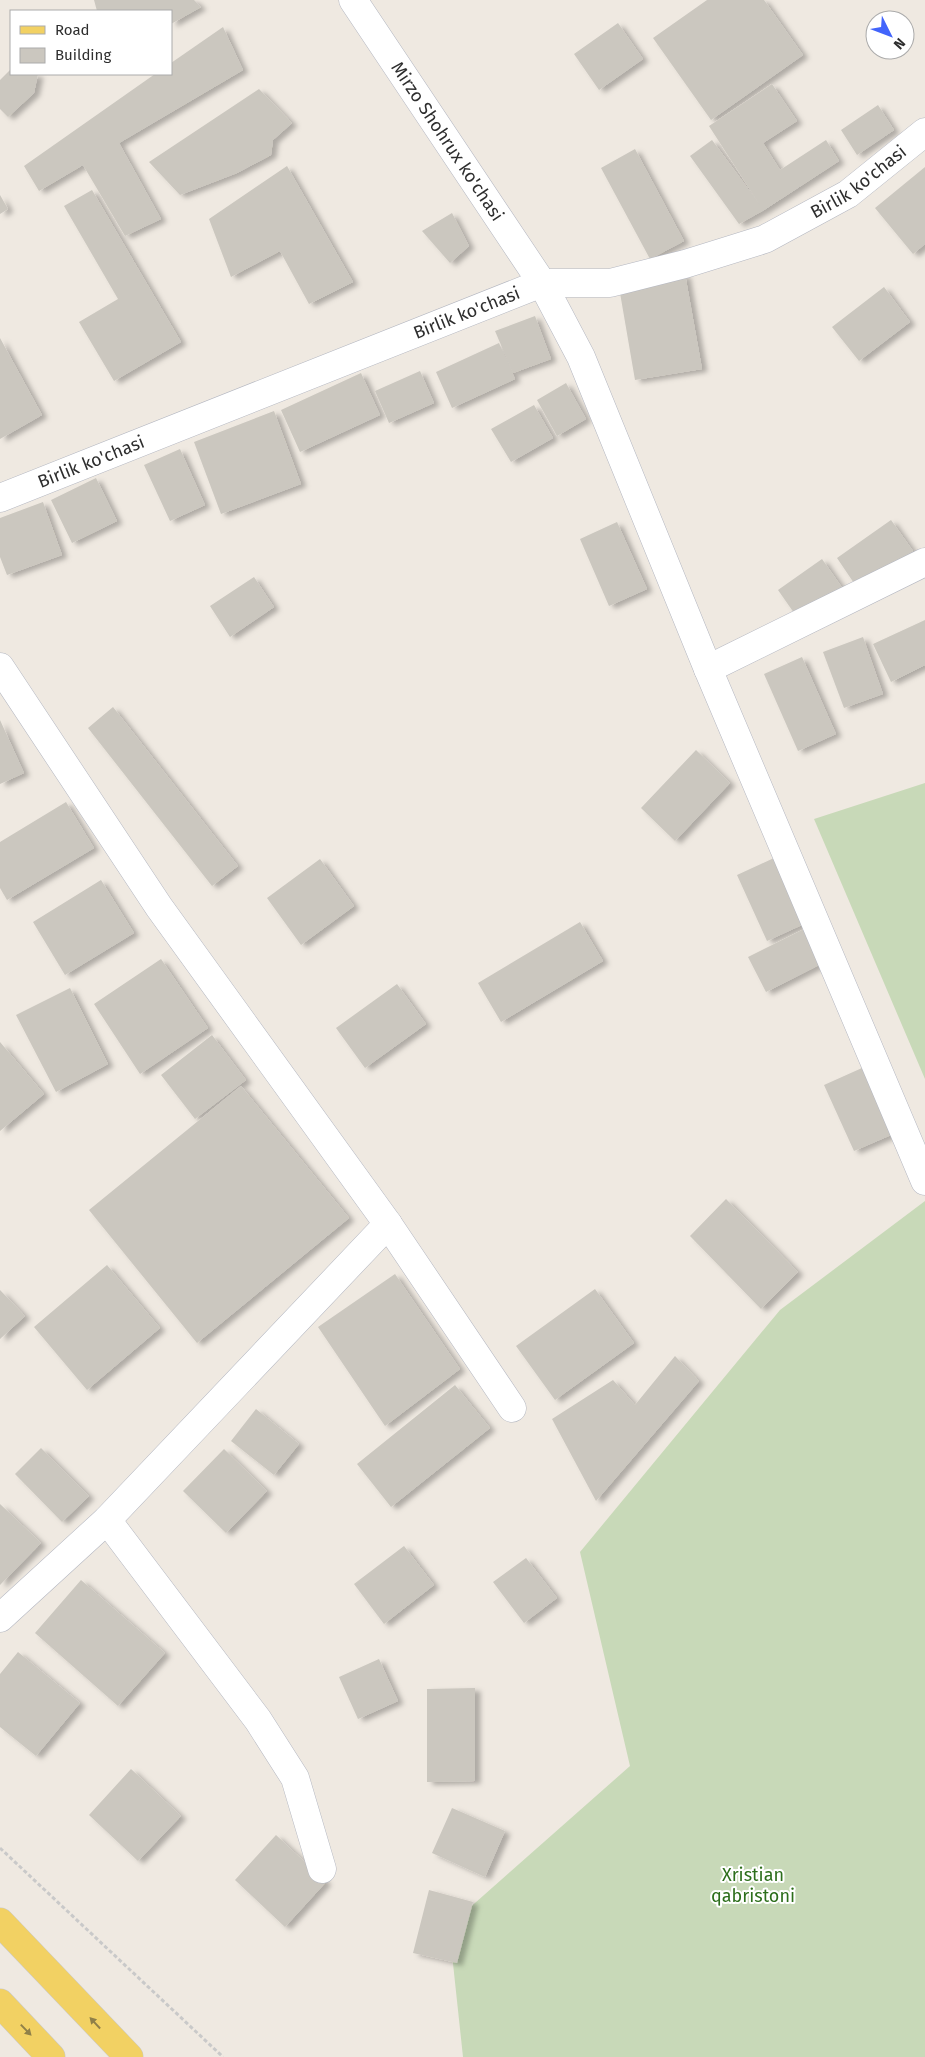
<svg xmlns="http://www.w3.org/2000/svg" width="925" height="2057" viewBox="0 0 925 2057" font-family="'Fira Sans',sans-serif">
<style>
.cemetery{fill:#c8d9b8}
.building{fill:#cbc7bf;filter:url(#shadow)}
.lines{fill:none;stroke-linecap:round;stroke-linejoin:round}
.street-casing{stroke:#b4b7c1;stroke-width:29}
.primary-casing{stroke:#c9c9c9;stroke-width:29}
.path{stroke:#c9c9c9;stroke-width:3;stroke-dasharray:4 2.5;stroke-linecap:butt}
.street{stroke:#fff;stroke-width:28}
.primary{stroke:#f2d163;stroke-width:28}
.oneway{fill:#908048}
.labels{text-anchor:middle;stroke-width:4;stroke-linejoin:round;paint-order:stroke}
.street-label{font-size:18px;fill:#2e2e2e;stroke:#fff}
.park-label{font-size:18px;fill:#2c6e1b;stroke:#fff}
</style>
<defs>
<filter id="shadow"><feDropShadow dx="5.5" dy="3" stdDeviation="2.5" flood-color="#0004"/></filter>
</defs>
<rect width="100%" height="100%" fill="#efe9e1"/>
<path class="cemetery" d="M925,783V1079L814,819Z
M925,1201V2057H463L449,1926L630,1766L580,1552L780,1310Z"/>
<path class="building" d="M94,0H194L201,7L171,24V11H97Z
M707,0H764L803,55L711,120L653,38Z
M618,23L643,59L599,90L574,54Z
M223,27L243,70L119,143L161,219L125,236L83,165L39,191L24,166L155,74H171V63Z
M11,69V74H38L34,93L8,117L0,109V80Z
M772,84L797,121L763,143L780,170L826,140L839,161L764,210L739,224L690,156L712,140L760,205L709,126Z
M259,89L292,123L273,140L271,155L237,173L180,195L149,162Z
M878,105L894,130L857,155L841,130Z
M635,149L684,241L650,259L601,168Z
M287,166L353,282L309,304L280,251L231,277L209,219Z
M925,167V244L913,254L875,208Z
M92,190L181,342L114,381L79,322L118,299L64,206Z
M0,195L8,209L0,214Z
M452,213L469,246L450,263L422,231Z
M685,274L702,369L635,380L619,287Z
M884,287L910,322L859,361L832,327Z
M535,316L551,359L513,373L495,331Z
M0,338L42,415L0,439Z
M499,343L515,379L452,408L436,372Z
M420,371L434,403L389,423L375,391Z
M361,373L380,415L300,452L281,410Z
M566,383L586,419L557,436L537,400Z
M534,405L553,438L511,462L491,429Z
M274,411L301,484L221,514L194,442Z
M180,449L205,505L170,521L144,465Z
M96,478L117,521L72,543L51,500Z
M43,502L62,555L7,575L0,557V518Z
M891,520L913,551L858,589L837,558Z
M617,522L647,589L609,606L580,539Z
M822,559L843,589L799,620L778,590Z
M254,577L274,607L230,637L210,606Z
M925,620V665L891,682L873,644Z
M863,637L883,694L844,708L823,652Z
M802,657L836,734L798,751L764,674Z
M113,707L238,866L212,886L88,728Z
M0,720L24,773L0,784Z
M696,750L730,783L675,841L641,808Z
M66,802L94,848L7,900L0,888V842Z
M774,858L804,924L767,941L737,875Z
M320,859L354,906L301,945L267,898Z
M101,880L134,933L65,975L33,922Z
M580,922L603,961L501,1022L478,983Z
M808,927L825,962L766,992L748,957Z
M161,959L208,1028L140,1074L94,1004Z
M397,984L426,1024L365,1068L336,1028Z
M70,988L108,1064L56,1092L16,1015Z
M212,1035L246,1080L195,1119L161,1075Z
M0,1042L44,1094L0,1131Z
M862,1068L891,1135L854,1151L824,1085Z
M241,1086L349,1218L197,1343L89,1210Z
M726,1199L798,1272L761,1309L690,1236Z
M107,1265L160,1328L87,1390L34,1327Z
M395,1274L460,1369L385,1426L318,1327Z
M595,1289L634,1343L555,1400L516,1346Z
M0,1290L25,1316L0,1339Z
M675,1356L699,1381L596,1501L552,1419L613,1380L635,1405Z
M455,1385L490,1428L391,1507L357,1464Z
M256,1409L299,1444L274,1475L231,1441Z
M41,1448L89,1496L62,1522L15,1474Z
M224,1449L267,1491L226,1533L183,1491Z
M0,1504L41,1543L0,1585Z
M404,1546L434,1585L384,1624L354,1584Z
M526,1558L557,1598L524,1623L493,1582Z
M81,1580L165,1653L118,1706L35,1633Z
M18,1652L80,1703L36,1756L0,1727V1674Z
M379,1659L398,1701L358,1719L339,1677Z
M475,1688V1781L427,1782V1689Z
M131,1769L181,1816L138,1861L89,1815Z
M452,1808L505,1831L485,1877L432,1853Z
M276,1835L326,1882L285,1927L235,1880Z
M429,1890L473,1902L457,1963L413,1953Z"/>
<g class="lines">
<defs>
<g id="street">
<path id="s1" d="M353,0L542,283L581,357L708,669L925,1181"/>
<path id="s2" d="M0,498L542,283H610L685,264L765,239L848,194L925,132"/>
<path d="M0,667L159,907L388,1224L512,1408"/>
<path d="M708,669L925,562"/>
<path d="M107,1520L258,1720L295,1778L322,1869"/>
<path d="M0,1618L107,1520L388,1224"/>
</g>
<path id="primary" d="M0,1922L129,2057
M0,2003L51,2057"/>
</defs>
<use href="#street" class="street-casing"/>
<use href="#primary" class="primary-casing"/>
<path class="path" d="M0,1848L223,2057"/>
<use href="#street" class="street"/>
<use href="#primary" class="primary"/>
</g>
<defs><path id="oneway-solid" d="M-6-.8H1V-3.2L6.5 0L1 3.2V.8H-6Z" transform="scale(1.25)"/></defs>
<g class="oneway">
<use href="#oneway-solid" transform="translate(95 2023) rotate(-133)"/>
<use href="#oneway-solid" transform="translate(26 2030) rotate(46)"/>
</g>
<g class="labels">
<g class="street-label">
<text dy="6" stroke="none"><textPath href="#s1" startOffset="170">Mirzo Shohrux ko'chasi</textPath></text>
<text dy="6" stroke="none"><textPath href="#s2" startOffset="922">Birlik ko'chasi</textPath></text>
<text dy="6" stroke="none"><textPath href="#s2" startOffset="502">Birlik ko'chasi</textPath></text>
<text dy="6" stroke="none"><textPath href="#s2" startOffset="98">Birlik ko'chasi</textPath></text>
</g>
<g class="park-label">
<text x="753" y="1881">Xristian<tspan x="753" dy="21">qabristoni</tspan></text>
</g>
</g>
<rect x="10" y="10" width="162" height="65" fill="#ffffff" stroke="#ababab"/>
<rect x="20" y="26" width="25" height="8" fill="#f2d163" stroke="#ababab"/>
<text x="55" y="35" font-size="15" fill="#2e2e2e">Road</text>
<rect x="20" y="48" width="25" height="15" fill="#cbc7bf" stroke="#ababab"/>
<text x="55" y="60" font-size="15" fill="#2e2e2e">Building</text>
<g transform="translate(890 35) rotate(132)"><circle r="24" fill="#ffffff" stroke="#ababab"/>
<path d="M0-4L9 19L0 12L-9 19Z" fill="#4264fb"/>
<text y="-8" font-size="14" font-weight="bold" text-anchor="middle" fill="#2e2e2e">N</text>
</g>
</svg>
